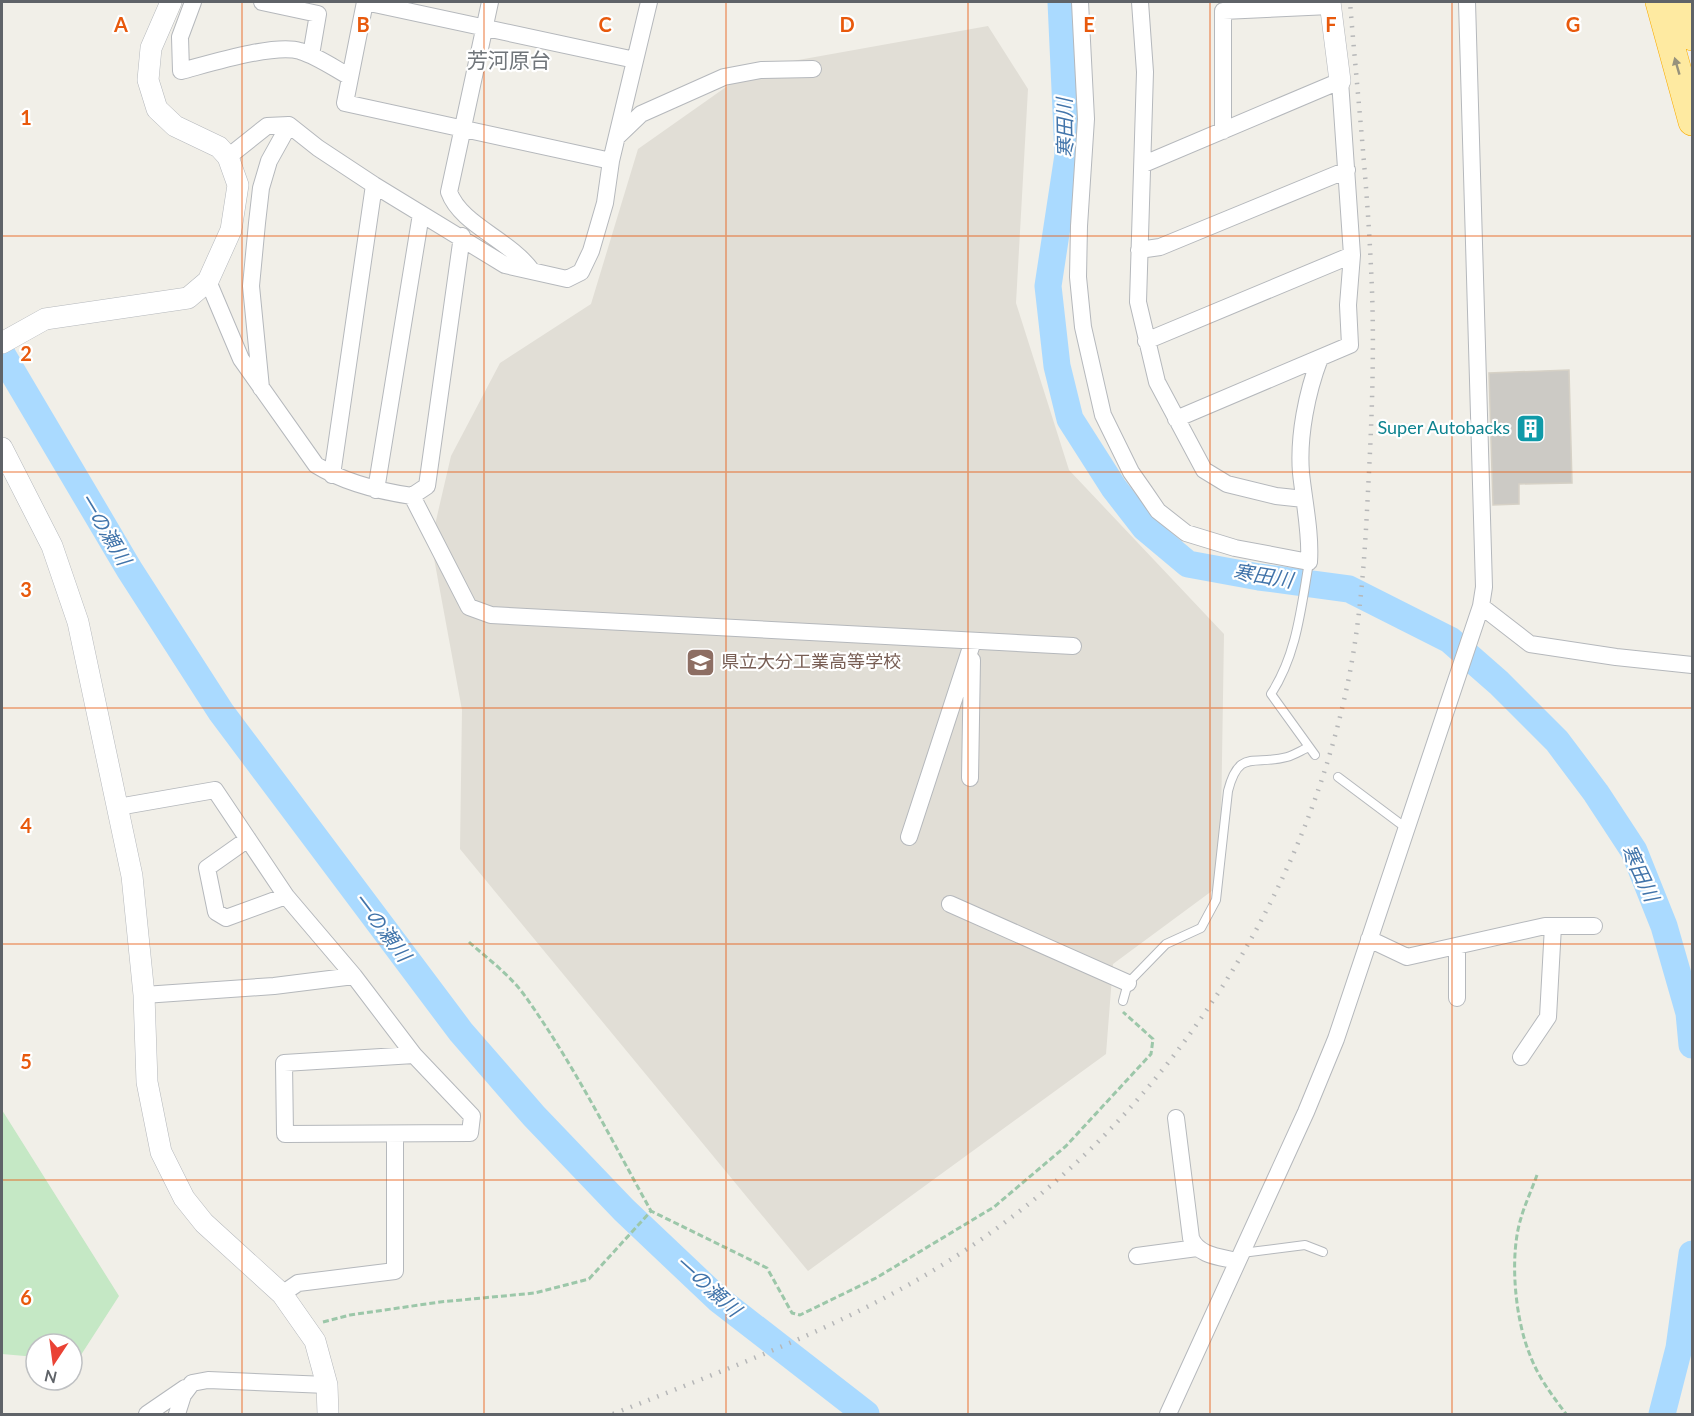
<svg xmlns="http://www.w3.org/2000/svg" width="1694" height="1416" viewBox="0 0 1694 1416" font-family="Lato,'Noto Sans JP',sans-serif">
<style>
.education{fill:#e1ded6}
.green{fill:#c5e8c5}
.lines{fill:none;stroke-linecap:round;stroke-linejoin:round}
.river{stroke:#aadaff;stroke-width:27}
.building{fill:#cccac5;stroke:#d6d1c6;stroke-width:1.5}
.service-casing{stroke:#b5b8bc;stroke-width:10}
.minor-casing{stroke:#b5b8bc;stroke-width:18}
.tertiary-casing{stroke:#b5b8bc;stroke-width:22}
.trunk-casing{stroke:#f9ab00;stroke-width:28}
.path{stroke:#9cc7a9;stroke-width:3;stroke-dasharray:6 3;stroke-linecap:butt}
.service{stroke:#fff;stroke-width:8}
.minor{stroke:#fff;stroke-width:16}
.tertiary{stroke:#fff;stroke-width:21}
.trunk{stroke:#feeaa1;stroke-width:27}
.rail{stroke:#b6b7b8;stroke-width:4.5;stroke-dasharray:1.5 8;stroke-linecap:butt}
.oneway{fill:#97927c}
.grid{fill:none;stroke:#e8590c;stroke-width:1.5;stroke-opacity:0.55}
.labels{text-anchor:middle;stroke-width:4.5;stroke-linejoin:round;paint-order:stroke}
.culture-label{font-size:18px;fill:#0d838f;stroke:#fff;text-anchor:end}
.education-label{font-size:18px;fill:#785e54;stroke:#fff;text-anchor:start}
.water-label{font-size:20px;font-style:italic;fill:#4174aa;stroke:#fff}
.quarter-label{font-size:21px;fill:#70757a;stroke:#fff}
.grid-label{font-size:20px;text-anchor:middle;font-weight:bold;fill:#e8590c;stroke:#fff;stroke-width:4.5;stroke-linejoin:round;paint-order:stroke}
</style>
<rect width="100%" height="100%" fill="#f1efe8"/>
<path class="education" d="M988,26L1028,89L1016,303L1069,470L1224,634L1220,885L1113,964L1106,1054L808,1271L460,849L462,710L431,542L451,456L500,363L591,304L638,149L753,68Z"/>
<path class="green" d="M2,1110L119,1296L79,1358H72V1344H36V1357L2,1354Z"/>
<g class="lines">
<path class="river" d="M1061,2L1068,155L1048,286L1057,366L1070,419L1114,488L1145,528L1188,564L1259,577L1349,589L1450,640L1499,683L1557,741L1596,793L1634,851L1664,926L1689,1013L1692,1045
M2,354L129,569L221,712L461,1032L534,1116L624,1210L718,1299L866,1414
M1662,1414L1679,1348L1692,1254"/>
</g>
<path class="building" d="M1569,370L1572,483L1519,484V504L1493,505L1489,373Z"/>
<g class="lines">
<defs>
<path id="service" d="M1309,562C1301,608 1297,654 1271,694L1315,755
M1338,777L1406,828
M1123,1001L1128,983L1166,944L1201,928L1216,900L1228,791C1239,748 1254,766 1287,757C1294,755 1302,750 1309,747
M1242,1253L1305,1245L1323,1252"/>
<path id="minor" d="M193,2L180,37L181,71C208,64 275,43 300,51C317,56 334,68 350,77
M262,2L318,14L311,55
M365,2L345,103L611,161
M365,2L635,60
M490,2L449,192C461,225 509,239 532,271
M1080,2L1086,119L1079,226L1078,277L1083,327L1103,415L1131,472L1145,492L1158,511L1186,533L1235,548L1309,562C1311,533 1304,502 1301,473C1298,436 1307,392 1320,358
M1140,2L1145,72L1138,302L1157,382L1204,470L1227,484L1276,496L1304,499
M1223,131V11L1330,6
M617,137L641,114L724,77L761,70L813,69
M228,157L267,126L289,125L318,148L374,185L505,265L567,279L581,272L591,251L605,203L611,161L649,2
M1144,164L1340,81L1352,255L1348,305L1350,345L1176,419
M1139,250L1160,247L1347,170
M208,281L241,359L316,465C345,483 378,491 412,496L427,486L462,236
M1146,341L1352,255
M261,388L251,286L257,223L261,188L269,161L289,125
M332,475L374,185
M376,490L421,214
M412,496L469,607L491,615L1073,646
M1481,606L1530,644L1616,657L1692,665
M970,778L972,660
M118,807L215,790L286,896L354,976L414,1055L472,1116L470,1133L285,1134L284,1063L414,1055
M909,837L973,641
M248,839L207,868L216,912L226,918L286,896
M950,904L1128,983
M1369,939L1407,957L1545,926H1594
M144,995L274,986L354,976
M1457,998V947
M1521,1057L1548,1017L1553,926
M1176,1118L1191,1238C1198,1256 1221,1257 1237,1261
M1137,1256L1197,1248
M282,1294L298,1283L395,1271V1135
M147,1414L185,1388
M177,1414L183,1395L192,1383L208,1380L327,1385
M1168,1414L1306,1112L1336,1039L1481,606L1484,587L1467,2"/>
<path id="tertiary" d="M1330,2L1340,81
M2,343L45,319L188,298L208,281L231,230L238,185L228,157L219,147L175,126L157,109L148,80L151,48L171,2
M2,448L52,546L78,622L132,876L144,995L147,1082L161,1152L184,1198L204,1223L282,1294L315,1341L327,1385L328,1414"/>
<path id="trunk" d="M1659,2L1692,122
M1683,2L1692,37"/>
</defs>
<use href="#service" class="service-casing"/>
<use href="#minor" class="minor-casing"/>
<use href="#tertiary" class="tertiary-casing"/>
<use href="#trunk" class="trunk-casing"/>
<path class="path" d="M469,942C488,959 510,975 525,996C573,1063 611,1139 651,1211
M1537,1175C1532,1189 1525,1204 1521,1218C1509,1256 1515,1319 1530,1355C1538,1377 1552,1395 1566,1414
M323,1322L350,1315L440,1302L535,1293L589,1279L651,1211L767,1268L792,1313L800,1315L876,1278L994,1207L1066,1146L1151,1054L1153,1039L1123,1012"/>
<use href="#service" class="service"/>
<use href="#minor" class="minor"/>
<use href="#tertiary" class="tertiary"/>
<use href="#trunk" class="trunk"/>
<path class="rail" d="M613,1414C734,1366 858,1322 967,1249C1062,1186 1142,1105 1206,1011C1275,911 1325,797 1349,677C1361,616 1365,553 1368,491C1372,417 1375,343 1371,268C1367,179 1357,90 1350,2"/>
</g>
<defs><path id="oneway-solid" d="M-6-.8H1V-3.2L6.5 0L1 3.2V.8H-6Z" transform="scale(1.5)"/></defs>
<use class="oneway" href="#oneway-solid" transform="translate(1677 66) rotate(-106)"/>
<path class="grid" d="M242,2V1414M484,2V1414M726,2V1414M968,2V1414M1210,2V1414M1452,2V1414M2,236H1692M2,472H1692M2,708H1692M2,944H1692M2,1180H1692"/>
<defs>
<symbol id="building-square" viewBox="-11 -11 22 22"><rect x="-9" y="-9" width="18" height="18" rx="4" fill="#0f9aa8" stroke="#fff"/><path d="M-4-6H4V6H1V3H-1V6H-4ZM-2.5-4.3h1.7v1.8h-1.7ZM.8-4.3h1.7v1.8H.8ZM-2.5-1h1.7V.8h-1.7ZM.8-1h1.7V.8H.8Z" fill="#fff"/></symbol>
<symbol id="school-square" viewBox="-11 -11 22 22"><rect x="-9" y="-9" width="18" height="18" rx="4" fill="#8d6e63" stroke="#fff"/><path d="M0-5L7-2L0 1L-7-2ZM-4 1L0 2.5L4 1V4Q0 6-4 4Z" fill="#fff"/></symbol>
</defs>
<g fill-rule="evenodd">
<use href="#building-square" x="1514" y="412" width="33" height="33"/>
<use href="#school-square" x="684" y="646" width="33" height="33"/>
</g>
<g class="labels">
<g class="culture-label">
<text x="1510" y="434">Super Autobacks</text>
</g>
<g class="education-label">
<text x="721" y="668">県立大分工業高等学校</text>
</g>
<g class="water-label">
<text transform="translate(1065 128) rotate(-91)" y="7">寒田川</text>
<text transform="translate(105 529) rotate(59)" y="7">一の瀬川</text>
<text transform="translate(1263 576) rotate(9)" y="7">寒田川</text>
<text transform="translate(1640 873) rotate(65)" y="7">寒田川</text>
<text transform="translate(382 927) rotate(53)" y="7">一の瀬川</text>
<text transform="translate(708 1286) rotate(42)" y="7">一の瀬川</text>
</g>
<g class="quarter-label">
<text x="509" y="68">芳河原台</text>
</g>
</g>
<g class="grid-label">
<text x="121" y="32">A</text>
<text x="363" y="32">B</text>
<text x="605" y="32">C</text>
<text x="847" y="32">D</text>
<text x="1089" y="32">E</text>
<text x="1331" y="32">F</text>
<text x="1573" y="32">G</text>
<text x="26" y="125">1</text>
<text x="26" y="361">2</text>
<text x="26" y="597">3</text>
<text x="26" y="833">4</text>
<text x="26" y="1069">5</text>
<text x="26" y="1305">6</text>
</g>
<rect width="1694" height="1416" fill="none" stroke="#5f6368" stroke-width="6"/>
<g transform="translate(54 1362) rotate(193)"><circle r="28" fill="#ffffff" stroke="#bfc1c3" stroke-width="1.5"/>
<path d="M0-4.5L10 22L0 15L-10 22Z" fill="#ea4335"/>
<text y="-9" font-size="16" font-weight="bold" text-anchor="middle" fill="#5f6368">N</text>
</g>
</svg>
